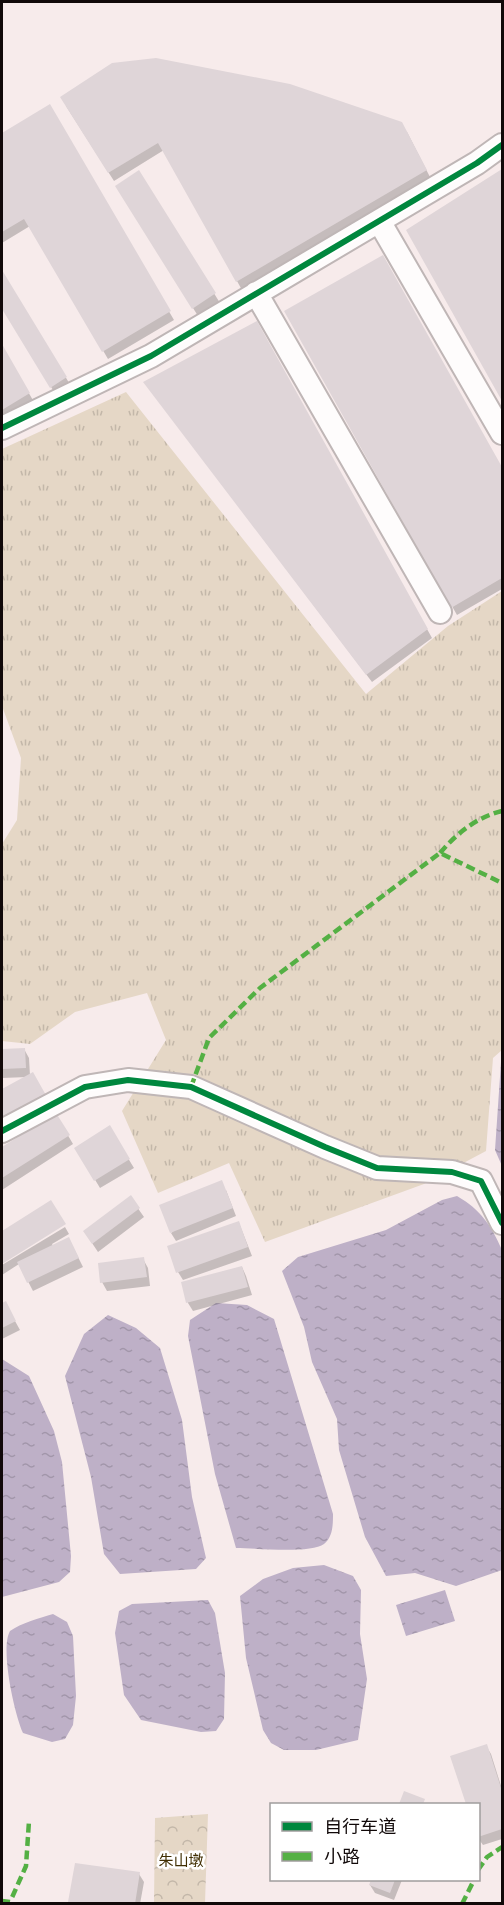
<svg xmlns="http://www.w3.org/2000/svg" width="504" height="1905" viewBox="0 0 504 1905" font-family="Signika,'Noto Sans SC',sans-serif">
<style>
.grass{fill:url(#grass-tufts)}
.forest{fill:url(#forest-crowns)}
.water{fill:url(#water-ripples)}
.shadow{fill:#0003}
.building{fill:#dfd5d8}
.lines{fill:none;stroke-linecap:round;stroke-linejoin:round}
.minor-casing{stroke:#bfb6b6;stroke-width:26}
.minor{stroke:#fefcfc;stroke-width:22}
.quiet{stroke:#54b044;stroke-width:4.5;stroke-dasharray:9 4.5;stroke-linecap:butt}
.cycleway-casing{stroke:#fff;stroke-width:10}
.cycleway{stroke:#00873e;stroke-width:6}
.labels{text-anchor:middle;stroke-width:5;stroke-linejoin:round;paint-order:stroke}
.park-label{font-size:15px;fill:#412f03;stroke:#fff}
</style>
<defs>
<pattern id="grass-tufts" width="24" height="20" patternUnits="userSpaceOnUse" patternTransform="scale(1.5)"><rect width="24" height="20" fill="#e5d7c6"/><path d="M3 7l-1-3M5 7V3M7 7l1-3M15 17l-1-3M17 17v-4M19 17l1-3" fill="none" stroke="#c3b7a9"/></pattern>
<pattern id="forest-crowns" width="20" height="18" patternUnits="userSpaceOnUse" patternTransform="scale(1.5)"><rect width="20" height="18" fill="#e5d7c6"/><path d="M2 6a3 3 0 1 1 6 0M12 15a3 3 0 1 1 6 0" fill="none" stroke="#c3b7a9"/></pattern>
<pattern id="water-ripples" width="26" height="14" patternUnits="userSpaceOnUse" patternTransform="scale(1.5)"><rect width="26" height="14" fill="#beb0c7"/><path d="M2 4q2-2 4 0t4 0M15 11q2-2 4 0t4 0" fill="none" stroke="#a296aa"/></pattern>
</defs>
<rect width="100%" height="100%" fill="#f7ebeb"/>
<path class="grass" d="M126,392L366,694L448,626L502,591V1050L493,1058L486,1151L424,1184L265,1242L229,1163L158,1193L122,1111L166,1040L147,993L75,1012L30,1044L2,1041V844L17,820L21,758L2,706V449Z"/>
<path class="forest" d="M208,1814L205,1903H154L155,1818Z"/>
<path class="water" d="M502,1061V1166L495,1150L501,1062Z
M457,1196C481,1210 491,1225 502,1250V1570L456,1586L415,1573L386,1576L365,1537L339,1450L337,1419L312,1362L304,1327L282,1271L298,1257L386,1230L442,1200Z
M216,1303L247,1305L274,1319L333,1514C333,1524 333,1537 324,1544C311,1554 255,1548 236,1548L215,1474L188,1336L190,1320Z
M108,1315L136,1328L160,1348L182,1420L192,1497L206,1558L196,1569L120,1574L104,1554L91,1477L65,1376L84,1334Z
M2,1359L29,1376L54,1431L62,1462L71,1556L70,1572L59,1582L2,1597Z
M324,1565L353,1576L361,1590L360,1634L367,1679L358,1740L316,1750H284L271,1743L263,1730L246,1658L240,1596L263,1579L293,1568Z
M445,1590L455,1621L406,1636L396,1605Z
M208,1600L215,1613L225,1673L224,1719L216,1731L201,1732L141,1720L124,1695L115,1633L119,1611L132,1604Z
M53,1614L67,1622L73,1636L76,1696L73,1725L65,1739L52,1742L23,1733C14,1713 0,1648 10,1631C21,1623 40,1618 53,1614Z"/>
<path class="shadow" d="M49,106L174,320L108,359L30,226L2,243V135Z
M66,106L407,132L431,179L242,290L164,150L114,181Z
M502,171V398L408,231Z
M139,172L220,303L198,316L122,194Z
M383,257L502,470V589L457,615L286,312Z
M2,273L71,386L56,395L2,307Z
M257,323L432,638L372,682L145,383Z
M2,347L34,402L2,421Z
M24,1049L29,1058L30,1076L2,1133V1091L28,1077L2,1078V1050Z
M56,1115L73,1144L2,1190V1149Z
M109,1127L134,1168L100,1188L76,1148Z
M226,1190L236,1216L176,1241L171,1233Z
M130,1197L144,1217L98,1252L90,1240Z
M239,1223L252,1256L183,1280L178,1272Z
M65,1227L69,1234L52,1244L53,1246L73,1247L83,1267L33,1291L19,1264L2,1275V1265Z
M143,1259L148,1268L150,1286L107,1291L102,1282Z
M242,1267L246,1276L252,1295L193,1311L188,1303L183,1283Z
M5,1303L20,1330L2,1339V1305Z
M486,1746L491,1754L502,1789V1839L483,1845L478,1838V1804H468L452,1757Z
M76,1864L139,1874L144,1882L140,1904H71Z
M372,1880H402L394,1900L375,1893L370,1885Z"/>
<path class="building" d="M156,58L290,84L402,122L427,170L236,282L158,143L108,173L60,97L112,63Z
M50,104L171,311L102,352L24,219L2,232V133Z
M502,169V401L406,230Z
M139,170L216,293L192,309L115,186Z
M383,255L502,467V578L451,608L284,311Z
M2,270L67,377L50,388L2,309Z
M257,321L428,629L366,675L143,382Z
M2,344L30,393L2,410Z
M25,1048L26,1068L2,1069V1049Z
M33,1072L47,1097L2,1122V1089Z
M56,1113L70,1135L2,1178V1147Z
M110,1125L130,1159L94,1181L74,1148Z
M222,1180L233,1208L170,1233L159,1205Z
M131,1195L140,1208L92,1244L83,1231Z
M51,1200L66,1224L2,1264V1231Z
M239,1221L248,1247L176,1273L167,1246Z
M69,1237L79,1258L27,1283L17,1262Z
M144,1257L147,1277L100,1283L98,1263Z
M242,1266L248,1287L186,1303L181,1282Z
M6,1301L16,1321L2,1328V1303Z
M487,1744L502,1791V1829L478,1837V1804H466L450,1756Z
M404,1791L425,1799L423,1804H399Z
M75,1863L140,1872L135,1904L68,1902Z
M371,1880H395L390,1893L369,1885Z"/>
<g class="lines">
<defs>
<path id="minor" d="M379,221L502,433
M256,293L440,612
M2,428L151,356L477,163L502,145
M2,1131L85,1087L128,1080L191,1087L325,1147L377,1168L452,1172L481,1181L502,1223"/>
</defs>
<use href="#minor" class="minor-casing"/>
<use href="#minor" class="minor"/>
<path class="quiet" d="M440,853C457,833 477,817 502,811
M191,1087L209,1038L260,988L440,853L502,883
M478,1870L487,1857L502,1847
M2,1901L10,1902L26,1866L29,1821
M462,1904L474,1880"/>
<defs>
<path id="cycleway" d="M2,428L151,356L477,163L502,145
M2,1131L85,1087L128,1080L191,1087L325,1147L377,1168L452,1172L481,1181L502,1223"/>
</defs>
<use href="#cycleway" class="cycleway-casing"/>
<use href="#cycleway" class="cycleway"/>
</g>
<g class="labels">
<g class="park-label">
<text x="181" y="1866">朱山墩</text>
</g>
</g>
<rect width="504" height="1905" fill="none" stroke="#110909" stroke-width="6"/>
<rect x="270" y="1803" width="210" height="78" fill="#ffffff" stroke="#a09d9d" stroke-width="1.5"/>
<rect x="282" y="1822" width="30" height="9" fill="#00873e" stroke="#a09d9d" stroke-width="1.5"/>
<text x="324" y="1833" font-size="18" fill="#110909">自行车道</text>
<rect x="282" y="1852" width="30" height="9" fill="#54b044" stroke="#a09d9d" stroke-width="1.5"/>
<text x="324" y="1863" font-size="18" fill="#110909">小路</text>
</svg>
